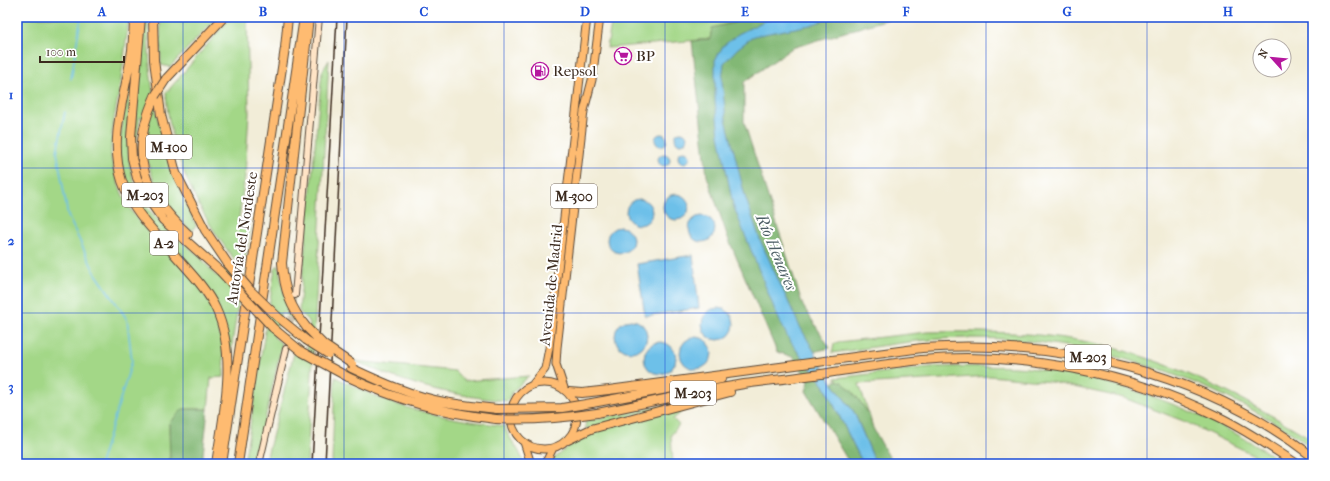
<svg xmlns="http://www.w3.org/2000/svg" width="1330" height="481" viewBox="0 0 1330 481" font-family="'IM FELL French Canon',serif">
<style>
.green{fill:#a3d787;stroke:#6f8052}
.forest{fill:#82b874;stroke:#5e7149}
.water{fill:#6dc0e9;stroke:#547584}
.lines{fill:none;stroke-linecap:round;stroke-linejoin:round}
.stream{stroke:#6dc0e9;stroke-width:1.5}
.secondary-tunnel{stroke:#cdc6b3;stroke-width:6;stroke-dasharray:6 3;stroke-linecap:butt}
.secondary-casing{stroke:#56473a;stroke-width:8}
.primary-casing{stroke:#56473a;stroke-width:9}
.highway-casing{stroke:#56473a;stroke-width:10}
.secondary{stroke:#ffe4c6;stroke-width:6}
.primary{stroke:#febb71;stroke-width:7}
.highway{stroke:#febb71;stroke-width:8}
.rail{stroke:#3b2a1e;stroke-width:1.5}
.highway-bridge-casing{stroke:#56473a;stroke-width:10;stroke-linecap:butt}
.highway-bridge{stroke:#febb71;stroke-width:8}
.grid{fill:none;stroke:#1d4ed8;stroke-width:1;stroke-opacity:0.55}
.labels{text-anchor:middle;stroke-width:4;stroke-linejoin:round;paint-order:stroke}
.shield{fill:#fff;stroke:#766a62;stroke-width:1}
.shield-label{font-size:14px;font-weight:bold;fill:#3b2a1e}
.poi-label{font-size:15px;fill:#3b2a1e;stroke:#fff;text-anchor:start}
.street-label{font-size:15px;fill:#3b2a1e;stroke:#fff}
.water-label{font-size:16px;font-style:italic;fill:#4c5e65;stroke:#fff}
.neatline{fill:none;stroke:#1d4ed8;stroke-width:1.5}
.grid-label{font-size:13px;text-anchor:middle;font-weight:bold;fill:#1d4ed8}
</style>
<rect width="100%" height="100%" fill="#fff"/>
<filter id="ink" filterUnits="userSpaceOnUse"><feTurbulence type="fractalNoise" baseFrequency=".025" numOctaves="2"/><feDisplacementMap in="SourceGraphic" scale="8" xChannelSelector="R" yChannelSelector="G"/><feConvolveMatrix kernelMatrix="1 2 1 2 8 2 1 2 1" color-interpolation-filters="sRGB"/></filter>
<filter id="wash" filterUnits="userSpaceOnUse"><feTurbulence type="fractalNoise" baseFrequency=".012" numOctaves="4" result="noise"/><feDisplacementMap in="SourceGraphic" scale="16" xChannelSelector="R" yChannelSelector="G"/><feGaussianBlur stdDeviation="0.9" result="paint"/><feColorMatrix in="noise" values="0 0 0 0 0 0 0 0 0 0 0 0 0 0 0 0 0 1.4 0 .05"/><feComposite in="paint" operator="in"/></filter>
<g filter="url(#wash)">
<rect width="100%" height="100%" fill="#f2edd8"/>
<path class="green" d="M17,17H129C126,42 123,67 119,92C115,113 110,137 111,158C112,164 114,170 116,176C131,235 183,252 208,301C220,324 224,351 224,377L211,378L208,409H183L169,423L170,464H17Z
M145,17H148C148,96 161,154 196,225L192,231C162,205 139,166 148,125L140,116L135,149L133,139Z
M160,17H217L170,67L161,65Z
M231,17H247L249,113L245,176L238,225L250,227L230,357L203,283L182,256L155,229L139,210L122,174L119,148L131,63C132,113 115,168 150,211C164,228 182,241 198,255C204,261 210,269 216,276L235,260C198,214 169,152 166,93Z
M612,17H734L736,22L712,28L710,39L607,48Z
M329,60L307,464H265L294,353L306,359L310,323L299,311L322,72Z
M278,265L287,305L296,323L281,312L274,337L282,344L255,464H244L275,268Z
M927,332C993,331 1061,332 1125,351C1192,371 1254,404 1313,440V449C1291,431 1266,417 1241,404C1156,361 1063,338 967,338C922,338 877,347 832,353L834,344L838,342Z
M355,361L455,371L464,381L529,376L513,391L507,401C453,396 404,384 355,361Z
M931,367C963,367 996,365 1028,368C1115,377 1214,413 1284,464H1214L1256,456L1186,422L1124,398L1051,382L990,376L859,384L869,414L852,391L835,378Z
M335,377C356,387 377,398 399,405C434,416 468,421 504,426C509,440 521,450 524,464H332Z
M681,402L586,429L585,421Z
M681,408L686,409L673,419L679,425L671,435L673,464H550L553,459L582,436L613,426Z"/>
<path class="forest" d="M734,17H895L792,48L744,82V122L803,306L830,348L800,355L824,385L863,464H850L806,391L809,381L793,357L777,352L728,238L707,176L692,41L710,39L712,28L736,22Z
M836,380L842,382L852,391L869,414L873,428L893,464H876L854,412L833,384Z
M183,409H208L202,464H170L169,423Z"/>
<path class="water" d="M787,17H833L811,25L754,36L737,49L724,63L722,81L726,119L745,196L761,242L799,325L833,384L854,412L876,464H863L824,385L800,355L788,338L776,313L733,205L719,135L715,102V60L723,46L738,34L764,21Z
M675 138a6 6 0 1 1 12 0a6 6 0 1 1-12 0Z
M655 140a6 6 0 1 1 12 0a6 6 0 1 1-12 0Z
M678 157a6 6 0 1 1 12 0a6 6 0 1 1-12 0Z
M658 160a6 6 0 1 1 12 0a6 6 0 1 1-12 0Z
M663 207a13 13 0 1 1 26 0a13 13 0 1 1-26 0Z
M626 212a13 13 0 1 1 26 0a13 13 0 1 1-26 0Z
M689 229a13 13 0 1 1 26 0a13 13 0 1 1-26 0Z
M607 240a13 13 0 1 1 26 0a13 13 0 1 1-26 0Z
M693,255L699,308L645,316L637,264Z
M702 324a16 16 0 1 1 32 0a16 16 0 1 1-32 0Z
M615 336a16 16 0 1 1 32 0a16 16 0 1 1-32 0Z
M680 353a16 16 0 1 1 32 0a16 16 0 1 1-32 0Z
M644 358a16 16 0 1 1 32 0a16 16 0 1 1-32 0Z"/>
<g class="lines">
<path class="stream" d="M71,79L81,17
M65,112L57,152L68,216L94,271L127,319L132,361L100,464"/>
</g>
</g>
<g filter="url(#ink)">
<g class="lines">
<path class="secondary-tunnel" d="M286,349L295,295"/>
<defs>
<path id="secondary" d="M295,295L319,17
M259,464L286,349"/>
<path id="primary" d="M511 416a33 33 0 1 1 66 0a33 33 0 1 1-66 0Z
M533,384L545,369L549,348L587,17
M564,388L556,364L557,348L584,111L592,80L600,17
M524,442L531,464
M545,464L553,448"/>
<path id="highway" d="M134,17C134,28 133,39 132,50C126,93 108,138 122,181C132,211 154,231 174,254C189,271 207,289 216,309C238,357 223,415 216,464
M141,17L131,137L132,158L137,178L146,196L163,220L220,271
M153,17L154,60L161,115L176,173L205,230L228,264
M166,79L224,17
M155,96C128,155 143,192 188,234
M278,317L306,340
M273,328L302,352
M307,328C290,307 284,290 282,263L309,17
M351,368C381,382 412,396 444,402C462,405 479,407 497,409
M348,377C397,400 442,413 496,419
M569,392L582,393L609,390L922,348C1060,339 1202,371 1313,457
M592,403L721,379
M597,413C646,403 695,392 744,384C764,381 785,379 806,376C844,371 883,364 921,360C1020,351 1130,373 1219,417C1246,430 1271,447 1297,464
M568,440L591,429L730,392
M222,464L285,48L288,17
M238,464L304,17"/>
</defs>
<use href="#secondary" class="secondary-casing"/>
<use href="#primary" class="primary-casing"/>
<use href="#highway" class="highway-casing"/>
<use href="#secondary" class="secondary"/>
<use href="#primary" class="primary"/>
<use href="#highway" class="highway"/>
<path class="rail" d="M312,464L337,17
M325,464L347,17"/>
<defs>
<path id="highway-bridge" d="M155,96L166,79
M228,264L251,291L278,317
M220,271L273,328
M307,328L324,345L352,364
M306,340L328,354
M302,352L348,377
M497,409L562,408L592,403
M496,419C530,421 563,418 597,413"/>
</defs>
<use href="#highway-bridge" class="highway-bridge-casing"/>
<use href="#highway-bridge" class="highway-bridge"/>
</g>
</g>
<path class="grid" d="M183,17V464M344,17V464M504,17V464M665,17V464M826,17V464M986,17V464M1147,17V464M17,168H1313M17,313H1313"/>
<defs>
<symbol id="supermarket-ring" viewBox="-11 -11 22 22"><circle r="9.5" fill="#fff" stroke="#b5179e" stroke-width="1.5"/><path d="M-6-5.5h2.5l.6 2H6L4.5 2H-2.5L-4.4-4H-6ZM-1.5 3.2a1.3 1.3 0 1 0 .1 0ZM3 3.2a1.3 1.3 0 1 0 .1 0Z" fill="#b5179e"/></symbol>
<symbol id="fuel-ring" viewBox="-11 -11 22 22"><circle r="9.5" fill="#fff" stroke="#b5179e" stroke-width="1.5"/><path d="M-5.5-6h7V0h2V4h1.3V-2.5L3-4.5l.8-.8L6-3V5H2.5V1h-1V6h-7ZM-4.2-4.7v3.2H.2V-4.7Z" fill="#b5179e"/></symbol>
</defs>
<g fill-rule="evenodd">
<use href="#supermarket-ring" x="613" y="46" width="20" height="20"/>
<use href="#fuel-ring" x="530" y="61" width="20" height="20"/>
</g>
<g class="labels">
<g class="shield">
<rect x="146" y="135" width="46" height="24" rx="3"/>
<rect x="122" y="183" width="46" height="24" rx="3"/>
<rect x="551" y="184" width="46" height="24" rx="3"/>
<rect x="150" y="231" width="28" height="24" rx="3"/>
<rect x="1065" y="345" width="46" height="24" rx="3"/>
<rect x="670" y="381" width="46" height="24" rx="3"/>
</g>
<g class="shield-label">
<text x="169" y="152">M-100</text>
<text x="145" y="200">M-203</text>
<text x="574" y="201">M-300</text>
<text x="164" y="248">A-2</text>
<text x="1088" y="362">M-203</text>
<text x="693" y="398">M-203</text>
</g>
<g class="poi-label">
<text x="636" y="61">BP</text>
<text x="553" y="76">Repsol</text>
</g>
<g class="street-label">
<text transform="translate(242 238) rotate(-81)" y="5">Autovía del Nordeste</text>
<text transform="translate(551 285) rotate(-84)" y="5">Avenida de Madrid</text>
</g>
<g class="water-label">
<text transform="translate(777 252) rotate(67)" y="6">Río Henares</text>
</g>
</g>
<rect width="1330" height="481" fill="none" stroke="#fff" stroke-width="44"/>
<g transform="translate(1272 58) rotate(297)"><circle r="19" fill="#ffffff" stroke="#b1aaa5"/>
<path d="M0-3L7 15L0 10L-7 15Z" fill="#b5179e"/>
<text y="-6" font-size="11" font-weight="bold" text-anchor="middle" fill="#3b2a1e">N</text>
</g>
<path d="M40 56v6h84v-6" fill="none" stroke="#3b2a1e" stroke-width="2"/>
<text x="46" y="56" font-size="12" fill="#3b2a1e" stroke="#ffffff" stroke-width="3" paint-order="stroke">100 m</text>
<rect x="22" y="22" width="1286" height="437" class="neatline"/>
<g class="grid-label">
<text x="102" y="16">A</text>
<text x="263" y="16">B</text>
<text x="424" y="16">C</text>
<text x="585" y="16">D</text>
<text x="745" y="16">E</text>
<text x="906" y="16">F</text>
<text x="1067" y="16">G</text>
<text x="1228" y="16">H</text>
<text x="11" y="99">1</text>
<text x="11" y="245">2</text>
<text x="11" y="391">3</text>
</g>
</svg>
